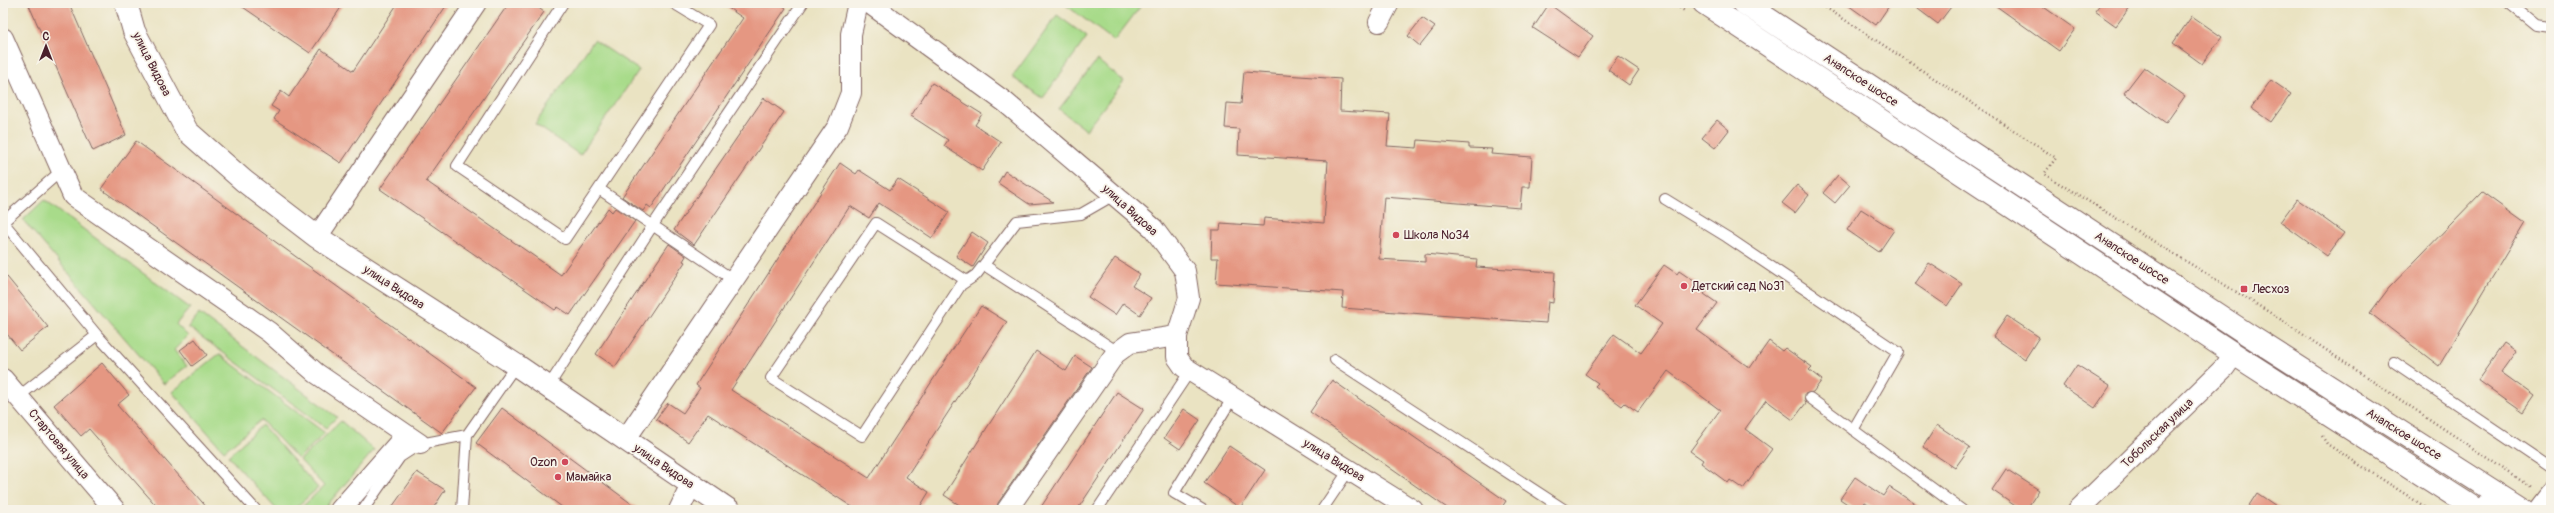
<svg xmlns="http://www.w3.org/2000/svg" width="2554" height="513" viewBox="0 0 2554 513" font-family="Pangolin,sans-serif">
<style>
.green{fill:#a8db8a;stroke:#797d5a}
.building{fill:#e59782}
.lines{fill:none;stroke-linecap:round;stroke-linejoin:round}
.lane-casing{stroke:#826460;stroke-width:12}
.street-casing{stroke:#826460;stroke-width:22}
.secondary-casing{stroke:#826460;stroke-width:24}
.highway-casing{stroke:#826460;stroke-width:24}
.path{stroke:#826460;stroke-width:2.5;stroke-dasharray:1 3;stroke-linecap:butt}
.lane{stroke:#fff;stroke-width:10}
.street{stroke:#fff;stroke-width:20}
.secondary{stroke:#fff;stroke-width:22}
.highway{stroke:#fff;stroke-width:22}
.poi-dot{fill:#d1495b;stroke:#f7f3e8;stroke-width:1.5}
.labels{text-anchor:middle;stroke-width:3.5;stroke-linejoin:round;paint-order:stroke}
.street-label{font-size:12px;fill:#4a1f2b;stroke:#f7f3e8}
.poi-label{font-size:12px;fill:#4a1f2b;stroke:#f7f3e8;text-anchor:start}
</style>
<rect width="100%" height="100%" fill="#f7f3e8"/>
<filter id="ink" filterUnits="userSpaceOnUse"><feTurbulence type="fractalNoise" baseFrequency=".025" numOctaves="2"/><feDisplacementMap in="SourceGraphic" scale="8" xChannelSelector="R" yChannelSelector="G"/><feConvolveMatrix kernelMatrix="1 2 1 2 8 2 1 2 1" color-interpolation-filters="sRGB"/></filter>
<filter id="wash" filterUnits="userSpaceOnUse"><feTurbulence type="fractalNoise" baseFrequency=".012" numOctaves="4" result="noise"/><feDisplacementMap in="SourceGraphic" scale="16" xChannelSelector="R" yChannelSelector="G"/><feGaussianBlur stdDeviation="0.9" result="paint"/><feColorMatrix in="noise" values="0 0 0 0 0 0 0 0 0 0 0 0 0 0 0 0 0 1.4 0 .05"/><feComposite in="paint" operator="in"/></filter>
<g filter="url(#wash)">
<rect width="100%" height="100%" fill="#eae3c2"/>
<path class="green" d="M1063,3H1143L1114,41Z
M1057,15L1087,37L1043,98L1012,77Z
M594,40L639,70L580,155L535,124Z
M1097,60L1124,81L1086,130L1059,109Z
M44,200L190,308L176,324L188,336L174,350L187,366L164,384L23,220Z
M199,314L337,417L326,428L188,327Z
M219,354L325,433L298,459L261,420L224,451L172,392Z
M341,421L374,450L323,510H299L324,486L300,460Z
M262,425L318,488L293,510H277L228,456Z"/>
<g id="blocks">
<path class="building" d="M28,3H69L126,135L93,151Z
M237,3H344L310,53Z
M398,3H448L341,163L274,119L279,111L271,106L281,91L289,97L321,49L353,71Z
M509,3H532L544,12L426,181L561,275L608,208L612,212L615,208L635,221L570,315L558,307L555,310L380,189Z
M721,3H779L786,8L651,208L647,205L643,211L622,197L743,18Z
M1845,3H1891L1876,25Z
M1910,3H1954L1938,24Z
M1992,3H2038L2075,29L2059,51Z
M2101,3H2133L2116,26L2095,11Z
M1549,4L1593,36L1578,57L1533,28Z
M2192,16L2222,37L2202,64L2173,43Z
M1422,18L1435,27L1420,46L1408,36Z
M1618,56L1639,70L1629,85L1608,70Z
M2144,67L2185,96L2166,123L2124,93Z
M1244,72L1341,79L1340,111L1390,114L1387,146L1417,148L1418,140L1469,144V148L1492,149L1491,154L1532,157L1530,187H1522L1520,208L1384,197L1379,259L1425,262V254L1477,259L1476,267L1555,272L1553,303L1548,302L1546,323L1342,308L1343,292L1216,283L1218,258H1211L1212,230H1220L1221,223L1263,226L1264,218L1324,223L1328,161L1238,155L1239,129L1225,128L1227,103L1241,104Z
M2271,80L2291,94L2271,122L2251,108Z
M932,83L982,114L975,125L1001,142L982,171L944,146L948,140L911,116Z
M764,98L784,112L694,245L674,230Z
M1717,120L1729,130L1715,148L1702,138Z
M136,141L476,387L442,433L101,189Z
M840,163L856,174L859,170L890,190L898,179L949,212L932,238L879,203L869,218L850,206L731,390L869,478L981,306L1007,322L906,477L929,492L918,510H857L708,414L688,442L656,419L668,403L683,413L700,388L696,385Z
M1005,171L1053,202L1029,204L998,183Z
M1838,175L1850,185L1835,203L1823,193Z
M1797,185L1809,195L1795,213L1782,203Z
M2482,192L2525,223L2439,366L2370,313L2389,288Z
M2297,199L2344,233L2327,256L2280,222Z
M1861,209L1894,230L1879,252L1847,230Z
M972,232L988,243L973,267L956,256Z
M669,244L686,256L683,261L685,262L615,367L596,354Z
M1115,258L1140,274L1132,286L1151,298L1140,315L1123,303L1115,315L1088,297Z
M1929,263L1962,284L1947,306L1915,284Z
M1664,265L1677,274L1679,271L1707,290L1704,294L1717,303L1697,330L1750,368L1769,341L1782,351L1785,348L1812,367L1809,370L1822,380L1813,392L1805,394L1806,403L1793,420L1766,400L1745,429L1772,449L1743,489L1730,480L1728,483L1701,463L1703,460L1690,451L1720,410L1668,371L1638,412L1625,403L1622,406L1595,386L1598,383L1585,374L1614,334L1641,353L1662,324L1635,305Z
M3,272L48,327L20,350L3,329Z
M2007,316L2039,337L2025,359L1993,337Z
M195,339L207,355L192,366L180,350Z
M2504,343L2516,351L2501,372L2534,396L2523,412L2478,380Z
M1036,351L1066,371L1075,356L1092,367L998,503L996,510H967L944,495Z
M102,363L129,395L117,405L209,510H160L89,429L81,436L54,405Z
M2077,365L2110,386L2095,408L2063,386Z
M1332,380L1506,501L1500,510H1450L1310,412Z
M1117,392L1144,409L1077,510H1039Z
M502,408L640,510H566L476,443Z
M1184,409L1200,420L1180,449L1164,438Z
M1937,425L1970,447L1955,468L1923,447Z
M1229,446L1265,470L1240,508L1204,483Z
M2006,469L2039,490L2026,510H2021L1992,490Z
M417,472L445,490L432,510H390Z
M1855,477L1883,496L1889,487L1925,510H1874L1875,508L1865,502L1860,510H1856L1840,499Z
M2257,493L2282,510H2246Z"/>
</g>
</g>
<g filter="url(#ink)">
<use href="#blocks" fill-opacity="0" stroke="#826460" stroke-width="1"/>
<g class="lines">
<defs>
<path id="lane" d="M563,3L457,166L565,239L709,25L673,3
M2509,3L2536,25L2551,27
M599,189L732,279
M1665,199L1727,237L1898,352L1853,430
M984,265L1118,352
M967,281L876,223L771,378L862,436L961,285L976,275L1017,221L1081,214L1114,195
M97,335L256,510
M1335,360L1565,510
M2394,362L2551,468
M548,387L653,225L803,3
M18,397L97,335L3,222L61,171
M1810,398L1962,510
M363,510L400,457L420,444L467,435L516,365
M462,510L467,435
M1097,510L1190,371
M1203,510L1174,493L1233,397
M1322,510L1349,470"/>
<path id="street" d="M869,3L1005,102L1153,228L1185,271L1189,298L1177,336V357L1184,367L1413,510
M1379,22L1389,3
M3,38L73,196L269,332L316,373L420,444
M317,237L476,3
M3,379L115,510
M625,440L838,126L851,93V34L858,3
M340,510L405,436
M679,510L691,485
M1007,510L1115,354L1130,343L1177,336
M2078,510L2225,367L2234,354
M2538,510L2551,493"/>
<path id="secondary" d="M126,3L134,31L187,131L244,181L317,237L516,365L729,510
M2484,510L2496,493"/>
<path id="highway" d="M1704,3L2234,354L2477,510
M1744,3L2247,334L2523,510"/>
</defs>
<use href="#lane" class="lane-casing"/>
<use href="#street" class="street-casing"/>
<use href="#secondary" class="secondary-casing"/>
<use href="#highway" class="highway-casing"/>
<path class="path" d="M1673,3L1686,12
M1819,3L2056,158L2044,174L2277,317L2532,488
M2322,436L2327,444L2430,510"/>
<use href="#lane" class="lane"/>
<use href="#street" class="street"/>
<use href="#secondary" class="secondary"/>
<use href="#highway" class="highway"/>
</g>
</g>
<g class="poi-dot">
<circle cx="1396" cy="235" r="4"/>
<circle cx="1684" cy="286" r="4"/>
<rect x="2240" y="285" width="8" height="8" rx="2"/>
<circle cx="565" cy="462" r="4"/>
<circle cx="558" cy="477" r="4"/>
</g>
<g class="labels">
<g class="street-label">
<text transform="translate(152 64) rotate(63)" y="4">улица Видова</text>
<text transform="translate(1861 80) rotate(33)" y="4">Анапское шоссе</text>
<text transform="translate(1130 210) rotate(42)" y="4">улица Видова</text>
<text transform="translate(2132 258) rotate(33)" y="4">Анапское шоссе</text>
<text transform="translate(394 287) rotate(33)" y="4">улица Видова</text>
<text transform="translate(2157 433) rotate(-44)" y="4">Тобольская улица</text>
<text transform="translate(2404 434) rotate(32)" y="4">Анапское шоссе</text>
<text transform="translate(59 444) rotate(50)" y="4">Стартовая улица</text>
<text transform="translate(1334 460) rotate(32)" y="4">улица Видова</text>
<text transform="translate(664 466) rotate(34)" y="4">улица Видова</text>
</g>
<g class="poi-label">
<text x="1404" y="239">Школа №34</text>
<text x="1692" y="290">Детский сад №31</text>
<text x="2252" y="293">Лесхоз</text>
<text x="557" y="466" text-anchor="end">Ozon</text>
<text x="566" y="481">Мамайка</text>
</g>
</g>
<rect width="2554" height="513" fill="none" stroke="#f7f3e8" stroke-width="16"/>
<g transform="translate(46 46)" stroke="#f7f3e8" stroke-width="3" paint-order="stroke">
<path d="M0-3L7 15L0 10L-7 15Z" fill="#4a1f2b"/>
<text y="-6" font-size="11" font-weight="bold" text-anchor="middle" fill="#4a1f2b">С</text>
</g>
</svg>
